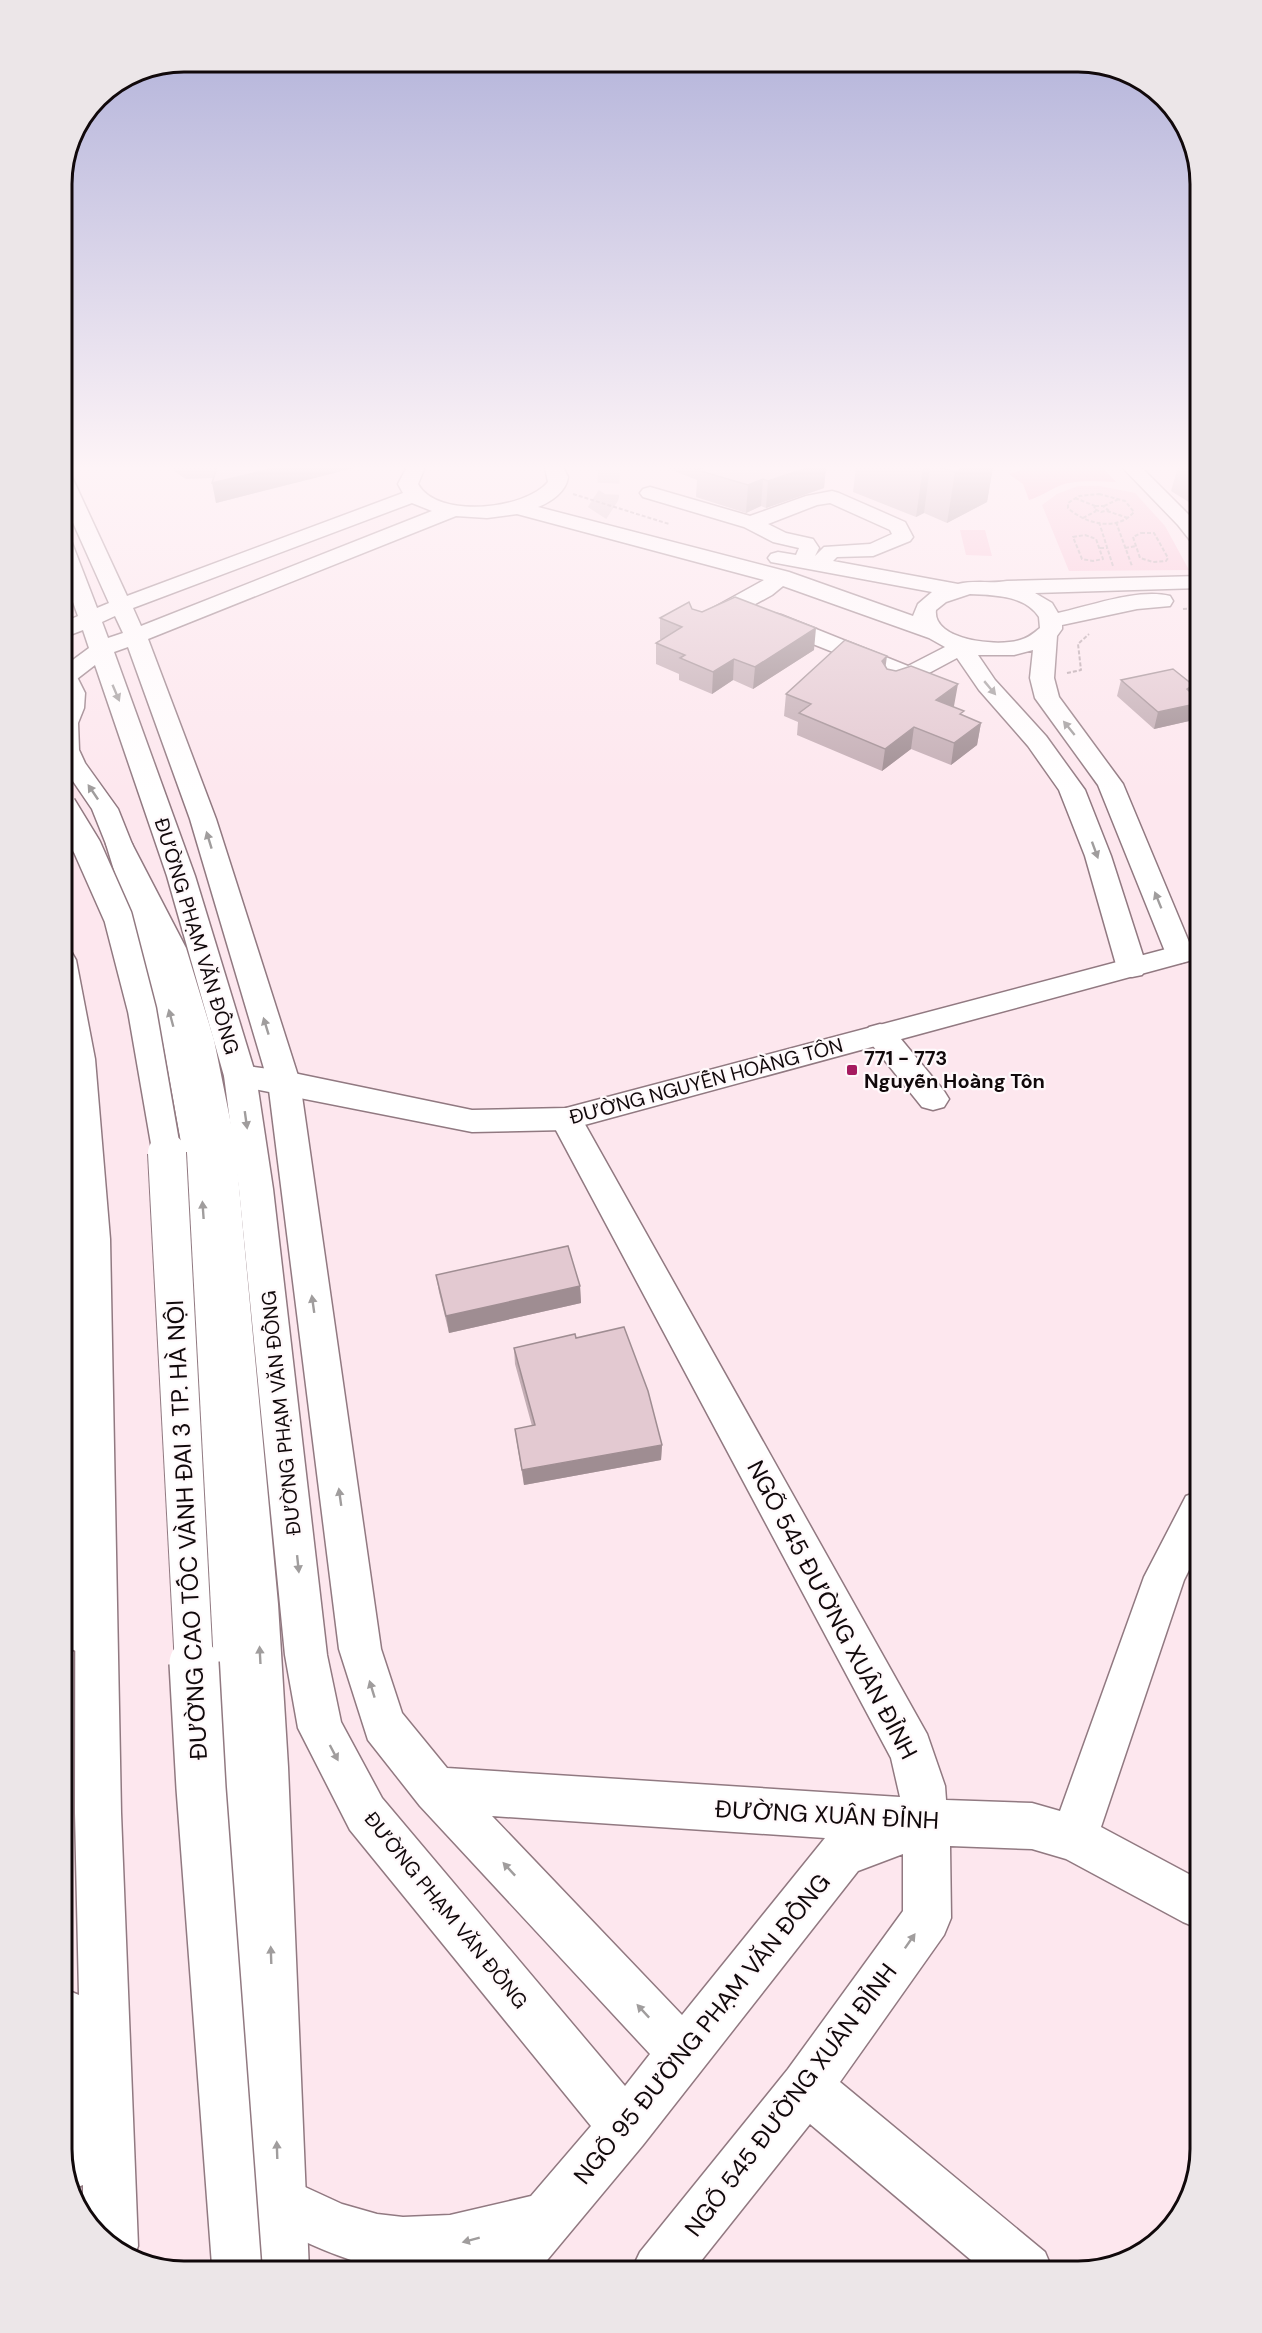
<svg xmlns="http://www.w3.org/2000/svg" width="1262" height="2333" viewBox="0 0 1262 2333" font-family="'DM Sans',sans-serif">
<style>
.green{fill:#fac2d5}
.water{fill:#f6a5c1}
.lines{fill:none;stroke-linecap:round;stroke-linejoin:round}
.minor-tunnel{stroke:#dac6cc;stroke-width:22;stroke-dasharray:22 11;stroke-linecap:butt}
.minor-casing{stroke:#917981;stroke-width:3}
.major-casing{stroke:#917981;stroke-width:3}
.highway-casing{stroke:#917981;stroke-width:3}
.path{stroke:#b4a2a8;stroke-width:2;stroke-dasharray:4 2;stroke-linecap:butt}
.minor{fill:#fff;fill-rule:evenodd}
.major{fill:#fff;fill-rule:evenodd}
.highway{fill:#fff;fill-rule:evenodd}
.highway-bridge-far2-casing{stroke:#917981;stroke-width:31;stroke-linecap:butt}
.highway-bridge-far1-casing{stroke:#917981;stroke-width:40;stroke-linecap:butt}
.highway-bridge-casing{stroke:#917981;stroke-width:52;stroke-linecap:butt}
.highway-bridge-far2{stroke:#fff;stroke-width:28}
.highway-bridge-far1{stroke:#fff;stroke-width:38}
.highway-bridge{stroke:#fff;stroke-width:49}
.wall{fill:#c3adb4}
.shaded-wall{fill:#9f8d92}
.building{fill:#e3c9d1;stroke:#9f8d92;stroke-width:1.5}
.oneway{fill:#a09d9d}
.poi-dot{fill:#a61b60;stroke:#fff9fb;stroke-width:2}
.labels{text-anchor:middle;stroke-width:4.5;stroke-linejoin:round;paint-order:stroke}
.street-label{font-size:20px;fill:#11090b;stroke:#fff9fb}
.poi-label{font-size:20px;font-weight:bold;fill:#11090b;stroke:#fff9fb;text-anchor:start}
.near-street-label{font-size:24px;fill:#11090b;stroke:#fff9fb}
.rim{fill:none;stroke:#11090b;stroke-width:3}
</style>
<rect width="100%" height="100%" fill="#fde7ee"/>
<path class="green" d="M1078,486H1100L1135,493L1165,526L1189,570L1069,571L1042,505L1057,494Z
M960,530H985L992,556L966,555Z"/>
<path class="water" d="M1022,467H1102L1116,482C1098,482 1076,479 1059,486C1049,490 1040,497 1029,500L1023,484L1009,474L1021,470Z"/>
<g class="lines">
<path class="minor-tunnel" d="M597,513L608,496L609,469L607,467"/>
<defs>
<path id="minor" d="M407,467H425L418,484C437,519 525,510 548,482L545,467H563L568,477C566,492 551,502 538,507L789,572L913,616L918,604L932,592L771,562L768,558L771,554L778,552L796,555L799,548L773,542L744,527L643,497L640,493L643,489L650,487L750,516L806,496L832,491L839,493L905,522L913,537L910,541L873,556L837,557L833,561L958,584C975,580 991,584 1007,581L1200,576V588L1035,593L1052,603L1058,613C1090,606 1138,588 1170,596L1173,601L1170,606L1137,609L1062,625V629L1057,636L1054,678L1059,697L1123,784L1194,954L1190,960L1180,963L1170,960L1166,954L1098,785L1035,698L1030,678L1033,650L1014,655H978L995,680L1046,736L1085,790L1111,856L1147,968L1142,975L1132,977L1122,975L1117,968L1085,856L1059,790L1028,746L979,690L957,658L901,688L893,690L885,688L881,683L891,675L765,625L762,620L765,615L773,613L781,615L908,666L945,647L929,638L783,586L772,595L713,627L705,629L697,627L694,622L697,617L764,580L517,514L487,518L456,516L148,639L216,819L300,1082L381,1649L402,1713L447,1768L900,1797L891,1758L550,1119L555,1111L566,1108L577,1111L582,1119L927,1734L945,1786L946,1800L1032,1803L1060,1811L1144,1577L1186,1496L1200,1491V1548L1184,1580L1101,1827L1200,1880V1929L1183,1922L1066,1859L1032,1849L950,1846L951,1918L944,1935L840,2082L1045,2252L1053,2271H984L810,2124L693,2271H631L640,2252L788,2069L903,1911V1854L858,1871L643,2145L538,2271H475L477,2265C390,2286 336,2256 260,2221L252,2202L260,2183L279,2175L342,2204L377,2214L403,2217L450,2215L531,2196L591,2126L350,1830L298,1728L285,1655L239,1189L224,1076L167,876L95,665L73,682L62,683V668L89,648L83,630L62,638V623L78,616L62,571V537L69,539L72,543L97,608L109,603L62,498V471L69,473L72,477L127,596L403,493L398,484ZM412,503L432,511L141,626L133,608ZM830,503L890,530L892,534L870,544L824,547L815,556L819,548L813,539L786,533L768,524L817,505ZM970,594C993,595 1025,595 1039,617L1040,628C1034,633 1028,638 1020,640C999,647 932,641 936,610L946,602ZM115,616L123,633L108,638L102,622ZM128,647L190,819L268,1082L339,1649L368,1740L420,1806L650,2054L625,2086L382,1798L341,1722L327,1655L273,1189L256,1076L195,876L114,652ZM492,1816L825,1838L682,2015Z
M1122,467H1141L1200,526V546L1193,544L1178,525Z
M880,1024L891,1027L944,1091L949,1099L944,1107L933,1110L922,1107L869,1041L865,1034L869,1027Z"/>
<path id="major" d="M62,667L70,669L76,675L85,693L84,708L78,723L79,750L85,763L118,809L132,844L186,948L214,1040L235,1144L278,1604L288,1767L309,2271H254L244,1767L236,1604L203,1144L184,1040L158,948L106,844L92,809L62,765Z
M1200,940V958L566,1130L472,1132L229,1084L224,1076L229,1068L240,1065L284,1071L472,1110L566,1108Z
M62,1065L73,1068L78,1076L84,1131L91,1293L97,1631L91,1645L76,1651L62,1645Z"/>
<path id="highway" d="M119,836L128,838L132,844L167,952L193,1043L214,1148L265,1775L275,2138L268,2157L249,2164L230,2157L223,2138L219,1775L182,1148L163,1043L139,952L106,844L110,838Z
M62,951L72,953L76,960L95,1059L110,1239L121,1813L138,2246L134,2257L116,2251L83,2211V2185L70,2190L62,2149V1988L79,1995L75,1813L76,1239L62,1042Z"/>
</defs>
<use href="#minor" class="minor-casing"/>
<use href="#major" class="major-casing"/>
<use href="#highway" class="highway-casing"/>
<path class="path" d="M573,494L669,524
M1099,494L1125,501L1134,512C1117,532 1085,524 1068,508V503L1079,496Z
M1075,498L1095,506
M1095,506H1103L1108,510L1101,512L1094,509Z
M1104,506L1119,499
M1107,511L1128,518
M1083,518L1096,511
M1099,522L1113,566
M1116,522L1132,566
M1141,533H1154L1168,558L1166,561L1153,562L1140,558L1133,537Z
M1085,535L1096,539L1103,559L1093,561L1082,559L1073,537Z
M1100,548H1107
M1125,548L1136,546
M1183,609L1200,608
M1067,673L1081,670L1078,644L1089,634"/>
<use href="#minor" class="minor"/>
<use href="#major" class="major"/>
<use href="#highway" class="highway"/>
<defs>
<path id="highway-bridge-far2" d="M62,806L87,847L118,917L142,1010L167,1154"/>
<path id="highway-bridge-far1" d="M167,1153L194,1665"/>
<path id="highway-bridge" d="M194,1663L201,1788L237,2271"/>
</defs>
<use href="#highway-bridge-far2" class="highway-bridge-far2-casing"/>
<use href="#highway-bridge-far1" class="highway-bridge-far1-casing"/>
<use href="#highway-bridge" class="highway-bridge-casing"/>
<use href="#highway-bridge-far2" class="highway-bridge-far2"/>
<use href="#highway-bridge-far1" class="highway-bridge-far1"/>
<use href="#highway-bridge" class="highway-bridge"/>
</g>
<path class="wall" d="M168,467H354V468L216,503L213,478L186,479Z
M664,467H826L824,488L766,508L761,506L746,513L696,497L697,480Z
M856,467H993L987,502L947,523L924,513L916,517L853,492Z
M1178,467H1200V509L1171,491Z
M692,609L814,650L753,689L733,680L712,694L679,680V674L656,664V643L661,640L660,639V618Z
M886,667L887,669L954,706L953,707L963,716L981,723L977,745L951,765L911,749L882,771L797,735L798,722L784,716L786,694Z
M1121,680L1191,692L1198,719L1154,729L1117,696Z
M436,1275L580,1286L581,1303L449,1333L439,1292Z
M576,1338L662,1445L661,1460L524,1485L517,1444L515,1429L532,1426L515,1364L514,1348Z"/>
<path class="shaded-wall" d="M279,467H354V468L216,503L212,483Z
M809,467H826L824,488L766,508L768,481Z
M923,467H930L924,513L916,517Z
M964,467H993L987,502L947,523L955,472Z
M763,479L761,506L746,513L748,485Z
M816,628L814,650L753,689L755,667Z
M887,656L884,678L882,661Z
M734,659L733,680L712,694L713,672Z
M958,684L954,706L932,722L936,700Z
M1193,685L1188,702L1187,689Z
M1200,703V711L1198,719L1154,729L1158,712Z
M981,723L977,745L951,765L954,743Z
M914,727L911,749L882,771L885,749Z
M580,1286L581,1303L449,1333L446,1316Z
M662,1445L661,1460L524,1485L522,1470Z"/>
<path class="building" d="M217,467H279L212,483Z
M706,467H809L768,481L763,479L748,485L697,470Z
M940,467H966L955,472Z
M735,597L816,628L755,667L734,659L713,672L680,658L685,655L656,643L682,627L660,618L689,602L692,609L702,612Z
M845,640L887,656L882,661L887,669L896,671L911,666L958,684L936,700L964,711L960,714L981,723L954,743L914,727L885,749L799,713L811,704L786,694Z
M1173,669L1193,685L1187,689L1200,701V703L1158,712L1121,680Z
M568,1246L580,1286L446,1316L436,1275Z
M624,1327L648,1391L662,1445L522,1470L515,1429L535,1425L514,1348L575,1334L576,1338Z"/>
<defs><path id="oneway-solid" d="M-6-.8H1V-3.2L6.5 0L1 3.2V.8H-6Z" transform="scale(1.5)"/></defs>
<g class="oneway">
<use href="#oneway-solid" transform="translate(990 688) rotate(50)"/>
<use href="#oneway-solid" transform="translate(116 693) rotate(67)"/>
<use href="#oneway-solid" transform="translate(1069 728) rotate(-129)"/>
<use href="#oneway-solid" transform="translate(93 792) rotate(-124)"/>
<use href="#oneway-solid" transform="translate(209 840) rotate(-107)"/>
<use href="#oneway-solid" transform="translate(1095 850) rotate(70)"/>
<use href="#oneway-solid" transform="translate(1158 900) rotate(-112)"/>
<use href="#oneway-solid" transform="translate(171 1018) rotate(-105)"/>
<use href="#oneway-solid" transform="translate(266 1026) rotate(-107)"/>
<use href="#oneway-solid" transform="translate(246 1120) rotate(82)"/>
<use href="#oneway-solid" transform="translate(203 1210) rotate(-94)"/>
<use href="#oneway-solid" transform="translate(313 1304) rotate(-98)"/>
<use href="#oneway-solid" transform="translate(340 1497) rotate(-98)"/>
<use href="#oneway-solid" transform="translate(298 1564) rotate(84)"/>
<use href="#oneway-solid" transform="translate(260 1655) rotate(-93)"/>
<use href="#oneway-solid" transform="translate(372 1689) rotate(-107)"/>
<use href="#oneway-solid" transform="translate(334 1753) rotate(62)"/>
<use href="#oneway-solid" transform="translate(509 1869) rotate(-133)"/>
<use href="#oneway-solid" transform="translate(910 1941) rotate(-55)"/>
<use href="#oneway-solid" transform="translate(271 1955) rotate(-92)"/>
<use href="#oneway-solid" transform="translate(643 2011) rotate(-133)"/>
<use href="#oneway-solid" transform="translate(277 2150) rotate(-92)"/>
<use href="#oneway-solid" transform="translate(471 2240) rotate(165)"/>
</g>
<linearGradient id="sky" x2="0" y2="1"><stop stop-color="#adaed8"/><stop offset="0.59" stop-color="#fef4f7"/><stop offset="1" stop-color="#fef4f7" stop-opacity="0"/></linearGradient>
<rect width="1262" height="793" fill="url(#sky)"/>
<rect class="poi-dot" x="846" y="1064" width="12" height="12" rx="3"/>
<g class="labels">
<g class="street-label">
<text transform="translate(197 936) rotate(73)" y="7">ĐƯỜNG PHẠM VĂN ĐỒNG</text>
<text transform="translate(706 1081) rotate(-15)" y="7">ĐƯỜNG NGUYỄN HOÀNG TÔN</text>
<text transform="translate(281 1413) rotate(-96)" y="7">ĐƯỜNG PHẠM VĂN ĐỒNG</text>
<text transform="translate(446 1910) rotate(51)" y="7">ĐƯỜNG PHẠM VĂN ĐỒNG</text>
</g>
<g class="poi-label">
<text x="864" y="1065">771 - 773<tspan x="864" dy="23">Nguyễn Hoàng Tôn</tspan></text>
</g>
<g class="near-street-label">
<text transform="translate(187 1530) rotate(-93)" y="8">ĐƯỜNG CAO TỐC VÀNH ĐAI 3 TP. HÀ NỘI</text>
<text transform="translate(832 1610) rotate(62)" y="8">NGÕ 545 ĐƯỜNG XUÂN ĐỈNH</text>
<text transform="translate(827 1815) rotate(3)" y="8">ĐƯỜNG XUÂN ĐỈNH</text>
<text transform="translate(702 2029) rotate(-51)" y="8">NGÕ 95 ĐƯỜNG PHẠM VĂN ĐỒNG</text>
<text transform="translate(791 2100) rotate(-53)" y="8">NGÕ 545 ĐƯỜNG XUÂN ĐỈNH</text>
</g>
</g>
<path d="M0 0H1262V2333H0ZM184 72H1078A112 112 0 0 1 1190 184V2149A112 112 0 0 1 1078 2261H184A112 112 0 0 1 72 2149V184A112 112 0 0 1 184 72Z" fill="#ece6e8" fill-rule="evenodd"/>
<path class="rim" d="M184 72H1078A112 112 0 0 1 1190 184V2149A112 112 0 0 1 1078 2261H184A112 112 0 0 1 72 2149V184A112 112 0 0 1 184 72Z"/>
</svg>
